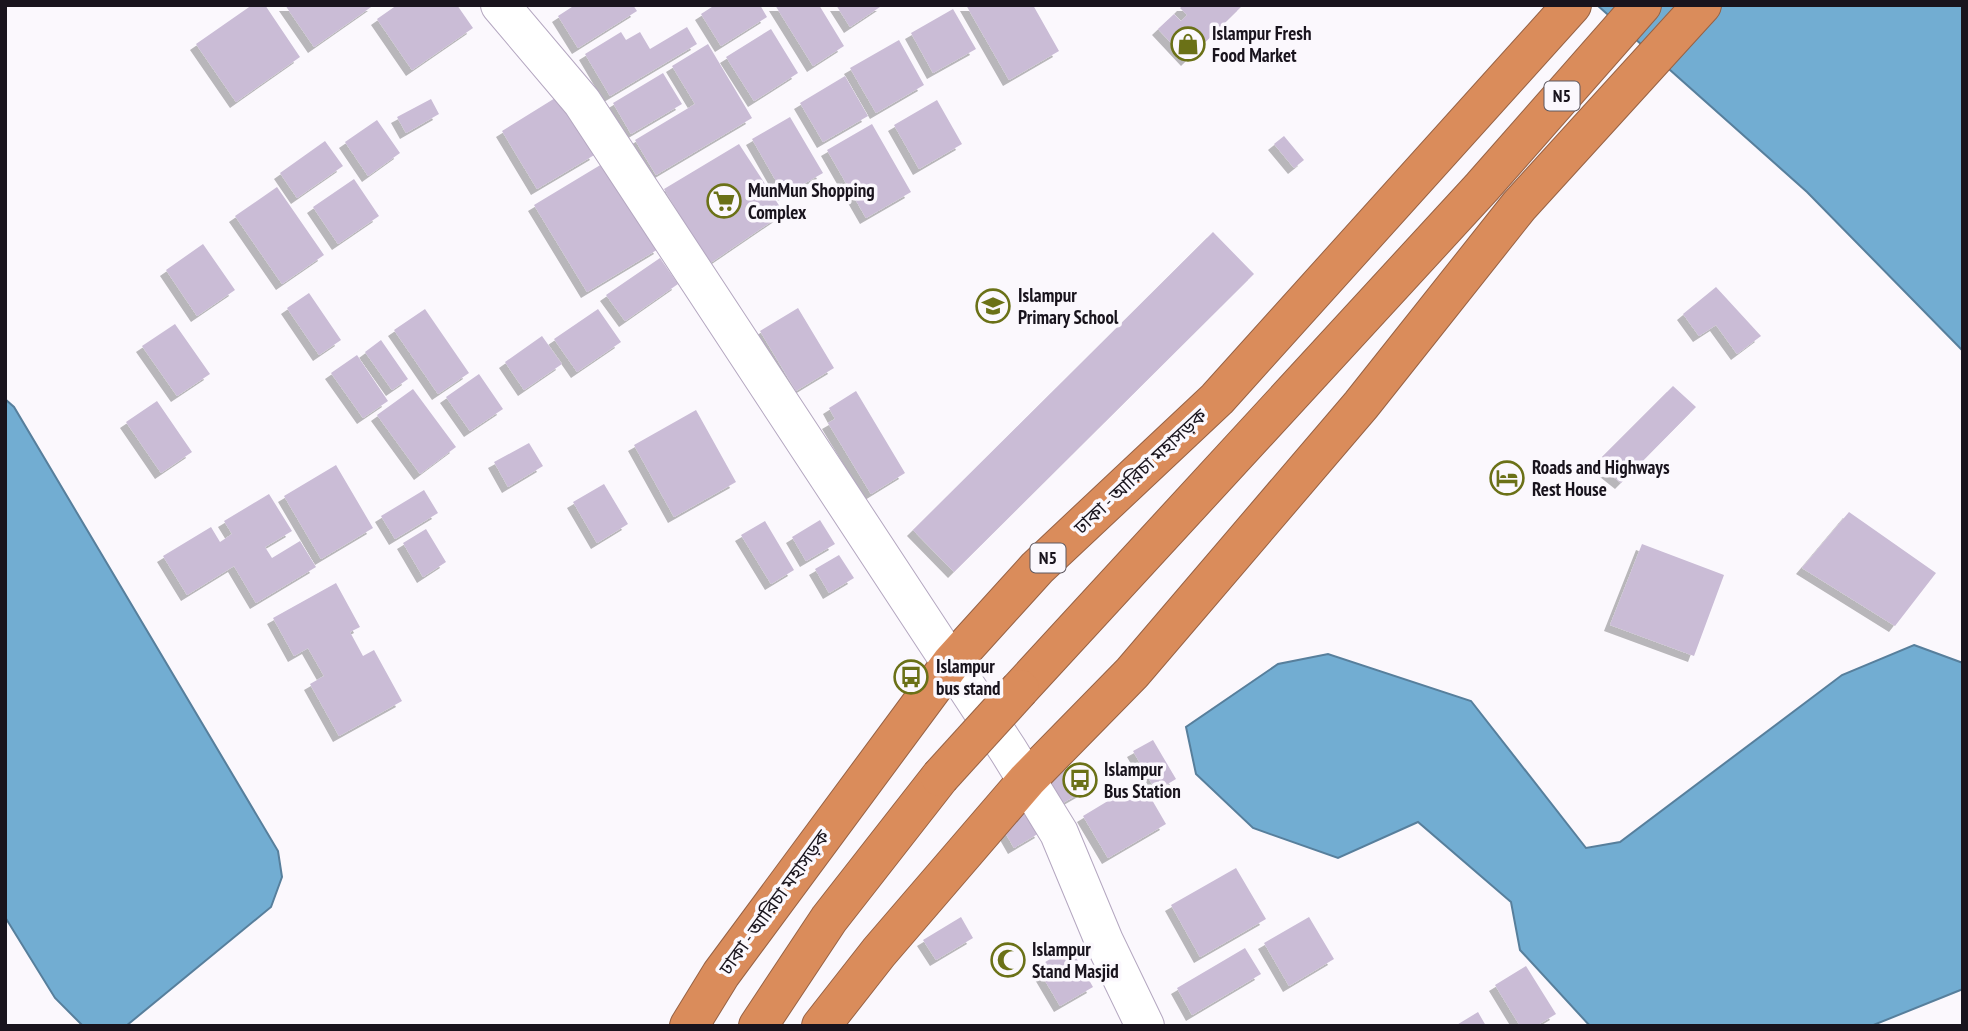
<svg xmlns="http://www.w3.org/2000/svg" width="1968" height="1031" viewBox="0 0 1968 1031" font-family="'PT Sans Narrow','Noto Sans Bengali',sans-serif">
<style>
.water{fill:#72add2;stroke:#577f9c;stroke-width:2}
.building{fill:#cabcd6;filter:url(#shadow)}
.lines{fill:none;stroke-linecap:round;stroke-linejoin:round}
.minor-casing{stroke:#b4a7c0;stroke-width:40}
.highway-casing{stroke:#966245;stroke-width:40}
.minor{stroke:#fff;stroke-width:38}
.highway{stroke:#da8c5b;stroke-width:38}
.highway-bridge-casing{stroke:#966245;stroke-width:40;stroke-linecap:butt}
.highway-bridge{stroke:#da8c5b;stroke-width:38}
.labels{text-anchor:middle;stroke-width:7;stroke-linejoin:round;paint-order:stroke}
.shield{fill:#fbf8fd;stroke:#5d5860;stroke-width:2}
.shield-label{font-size:18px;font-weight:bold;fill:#19141d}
.poi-label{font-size:19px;font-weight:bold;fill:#19141d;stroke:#fbf8fd;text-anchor:start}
.street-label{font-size:19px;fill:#19141d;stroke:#fbf8fd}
</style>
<defs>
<filter id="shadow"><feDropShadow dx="-6" dy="6" stdDeviation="0" flood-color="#0004"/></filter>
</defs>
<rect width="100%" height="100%" fill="#fbf8fd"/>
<path class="water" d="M1597,5H1963V351L1807,192Z
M5,399L14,407L278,851L282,877L271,907L126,1026H83L55,998L5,917Z
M1914,645L1963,663V989L1871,1026H1590L1520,950L1511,902L1418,822L1338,858L1253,828L1196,774L1186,727L1278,664L1328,654L1471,701L1586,848L1620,842L1842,675Z"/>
<path class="building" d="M252,5H265L300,57L236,102L196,44Z
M285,5H374L314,47Z
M397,5H457L473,28L412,70L377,19Z
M575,5H633L637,11L578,48L558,16Z
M715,5H760L767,17L721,46L701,14Z
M775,5H819L844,46L813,66Z
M836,5H883L850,27Z
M966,5H1033L1059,51L1009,80Z
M1183,5H1243L1187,60L1158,29L1174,14L1181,21L1187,15L1180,8Z
M953,9L976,49L933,73L911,33Z
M687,27L697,44L610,96L585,54L621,32L626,40L640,32L650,49Z
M771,29L798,73L754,101L726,57Z
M899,40L924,85L876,113L850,68Z
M708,44L752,118L656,175L635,140L695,104L672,66Z
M663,73L682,104L631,134L613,103Z
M845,76L868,116L823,142L800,103Z
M560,95L596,154L537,189L502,131Z
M431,99L439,114L406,133L397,117Z
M937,100L962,144L919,169L894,125Z
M790,117L823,173L784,195L752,139Z
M377,120L400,153L368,176L345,142Z
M872,124L911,192L866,218L827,150Z
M1284,136L1304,160L1294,168L1274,144Z
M325,141L343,166L297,198L280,173Z
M739,144L784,213L709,264L664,189Z
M607,161L660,248L587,292L534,205Z
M354,179L379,216L338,244L313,207Z
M277,187L324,255L282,284L235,216Z
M1213,232L1254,274L954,572L913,530Z
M203,244L235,290L197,316L166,270Z
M660,258L678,284L625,321L606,295Z
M1716,287L1761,336L1737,354L1716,325L1699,336L1683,314Z
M309,293L341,340L319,355L287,308Z
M798,308L834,368L796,391L760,331Z
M425,309L469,373L438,394L394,330Z
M598,309L621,342L577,372L554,339Z
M175,324L210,374L177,396L142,346Z
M542,336L562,364L524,390L505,362Z
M381,340L408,379L392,390L365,352Z
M357,355L388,401L363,418L331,373Z
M479,374L503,409L470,431L446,397Z
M1673,386L1696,407L1621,483L1596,463Z
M413,389L456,447L420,474L377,415Z
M856,391L905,473L871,494L828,423L835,419L829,408Z
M157,401L192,452L161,473L126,422Z
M696,410L736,482L674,517L634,445Z
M529,443L543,466L508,487L494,462Z
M336,465L373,528L321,559L284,496Z
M604,484L628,524L597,543L573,502Z
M424,490L438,513L395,539L381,516Z
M269,494L292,531L265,547L272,558L300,541L316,567L256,603L234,566L187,595L163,556L211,527L220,542L232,534L224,521Z
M1849,512L1936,573L1895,626L1802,568Z
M820,520L835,544L806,561L792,537Z
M765,521L794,570L771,584L741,535Z
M426,529L446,562L423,577L403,543Z
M1642,544L1724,575L1694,656L1610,625Z
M839,555L854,578L829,593L815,569Z
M336,583L360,627L350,632L363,656L374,650L402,701L339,736L310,684L324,676L308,648L294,656L273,618Z
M1153,740L1176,779L1156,791L1133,751Z
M1075,764L1089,788L1054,808L1040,784Z
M1141,781L1166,824L1108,858L1083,816Z
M1029,811L1041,832L1014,848L1002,827Z
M1236,868L1266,919L1200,957L1171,905Z
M961,917L973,938L936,960L923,940Z
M1309,917L1334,959L1289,986L1264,943Z
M1070,947L1093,987L1060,1006L1037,967Z
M1245,948L1261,974L1192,1015L1177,988Z
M1526,966L1556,1014L1536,1026H1520L1495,985Z
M1478,1012L1486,1026H1455Z"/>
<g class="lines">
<defs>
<path id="minor" d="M500,5L582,102L1008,750L1059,833L1104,941L1145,1026"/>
<path id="highway" d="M1020,689L1482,187L1642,5
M689,1026L721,974L951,663L1037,568L1217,399L1572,5
M758,1026L829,919L940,777
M821,1026L879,952L1027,780L1132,673L1361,405L1519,206L1702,5"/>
</defs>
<use href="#minor" class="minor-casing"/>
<use href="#highway" class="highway-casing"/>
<use href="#minor" class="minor"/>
<use href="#highway" class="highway"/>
<defs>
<path id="highway-bridge" d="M940,777L1020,689"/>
</defs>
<use href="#highway-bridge" class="highway-bridge-casing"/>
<use href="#highway-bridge" class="highway-bridge"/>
</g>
<defs>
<symbol id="shop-ring" viewBox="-11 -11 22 22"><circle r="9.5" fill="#fbf8fd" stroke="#6b7117" stroke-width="1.5"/><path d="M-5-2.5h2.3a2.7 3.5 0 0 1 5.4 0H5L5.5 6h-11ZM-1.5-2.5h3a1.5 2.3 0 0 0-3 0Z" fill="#6b7117"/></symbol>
<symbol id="supermarket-ring" viewBox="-11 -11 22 22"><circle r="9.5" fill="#fbf8fd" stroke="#6b7117" stroke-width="1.5"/><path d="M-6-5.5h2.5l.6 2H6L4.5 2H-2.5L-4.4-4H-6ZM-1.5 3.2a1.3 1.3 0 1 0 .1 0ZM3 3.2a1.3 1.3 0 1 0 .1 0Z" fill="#6b7117"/></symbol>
<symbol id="school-ring" viewBox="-11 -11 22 22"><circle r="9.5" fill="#fbf8fd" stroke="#6b7117" stroke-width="1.5"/><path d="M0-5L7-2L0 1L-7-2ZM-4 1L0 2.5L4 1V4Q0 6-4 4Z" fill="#6b7117"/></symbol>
<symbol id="hotel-ring" viewBox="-11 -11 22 22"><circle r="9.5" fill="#fbf8fd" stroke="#6b7117" stroke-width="1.5"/><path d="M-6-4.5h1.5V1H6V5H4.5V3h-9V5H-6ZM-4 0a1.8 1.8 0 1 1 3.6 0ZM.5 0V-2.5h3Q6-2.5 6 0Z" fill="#6b7117"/></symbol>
<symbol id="bus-ring" viewBox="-11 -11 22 22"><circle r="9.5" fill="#fbf8fd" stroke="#6b7117" stroke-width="1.5"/><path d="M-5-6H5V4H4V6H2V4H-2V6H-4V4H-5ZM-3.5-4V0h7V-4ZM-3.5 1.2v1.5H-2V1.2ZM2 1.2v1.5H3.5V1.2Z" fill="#6b7117"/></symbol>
<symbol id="mosque-ring" viewBox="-11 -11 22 22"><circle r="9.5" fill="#fbf8fd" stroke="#6b7117" stroke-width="1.5"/><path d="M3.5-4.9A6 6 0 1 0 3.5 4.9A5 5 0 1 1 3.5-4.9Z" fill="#6b7117"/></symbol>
</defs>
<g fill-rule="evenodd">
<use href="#shop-ring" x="1169" y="25" width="38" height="38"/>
<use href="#supermarket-ring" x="705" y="182" width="38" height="38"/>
<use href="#school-ring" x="974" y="287" width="38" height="38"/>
<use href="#hotel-ring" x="1488" y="459" width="38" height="38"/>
<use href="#bus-ring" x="892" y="658" width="38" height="38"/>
<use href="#bus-ring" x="1061" y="761" width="38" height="38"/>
<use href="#mosque-ring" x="989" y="941" width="38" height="38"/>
</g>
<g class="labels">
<g class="shield">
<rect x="1544.5" y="81.5" width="35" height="29" rx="5"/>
<rect x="1030.5" y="543.5" width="35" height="29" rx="5"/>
</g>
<g class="shield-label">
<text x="1562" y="102">N5</text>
<text x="1048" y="564">N5</text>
</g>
<g class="poi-label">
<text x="1212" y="40">Islampur Fresh<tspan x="1212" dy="22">Food Market</tspan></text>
<text x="748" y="197">MunMun Shopping<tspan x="748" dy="22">Complex</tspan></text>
<text x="1018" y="302">Islampur<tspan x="1018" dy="22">Primary School</tspan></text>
<text x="1532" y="474">Roads and Highways<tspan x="1532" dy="22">Rest House</tspan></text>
<text x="936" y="673">Islampur<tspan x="936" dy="22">bus stand</tspan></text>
<text x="1104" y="776">Islampur<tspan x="1104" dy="22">Bus Station</tspan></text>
<text x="1032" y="956">Islampur<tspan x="1032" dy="22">Stand Masjid</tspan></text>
</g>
<g class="street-label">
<text transform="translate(1140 471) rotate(-43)" y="7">ঢাকা - আরিচা মহাসড়ক</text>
<text transform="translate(774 902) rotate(-54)" y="7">ঢাকা - আরিচা মহাসড়ক</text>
</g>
</g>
<rect width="1968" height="1031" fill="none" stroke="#19141d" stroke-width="14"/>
</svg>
